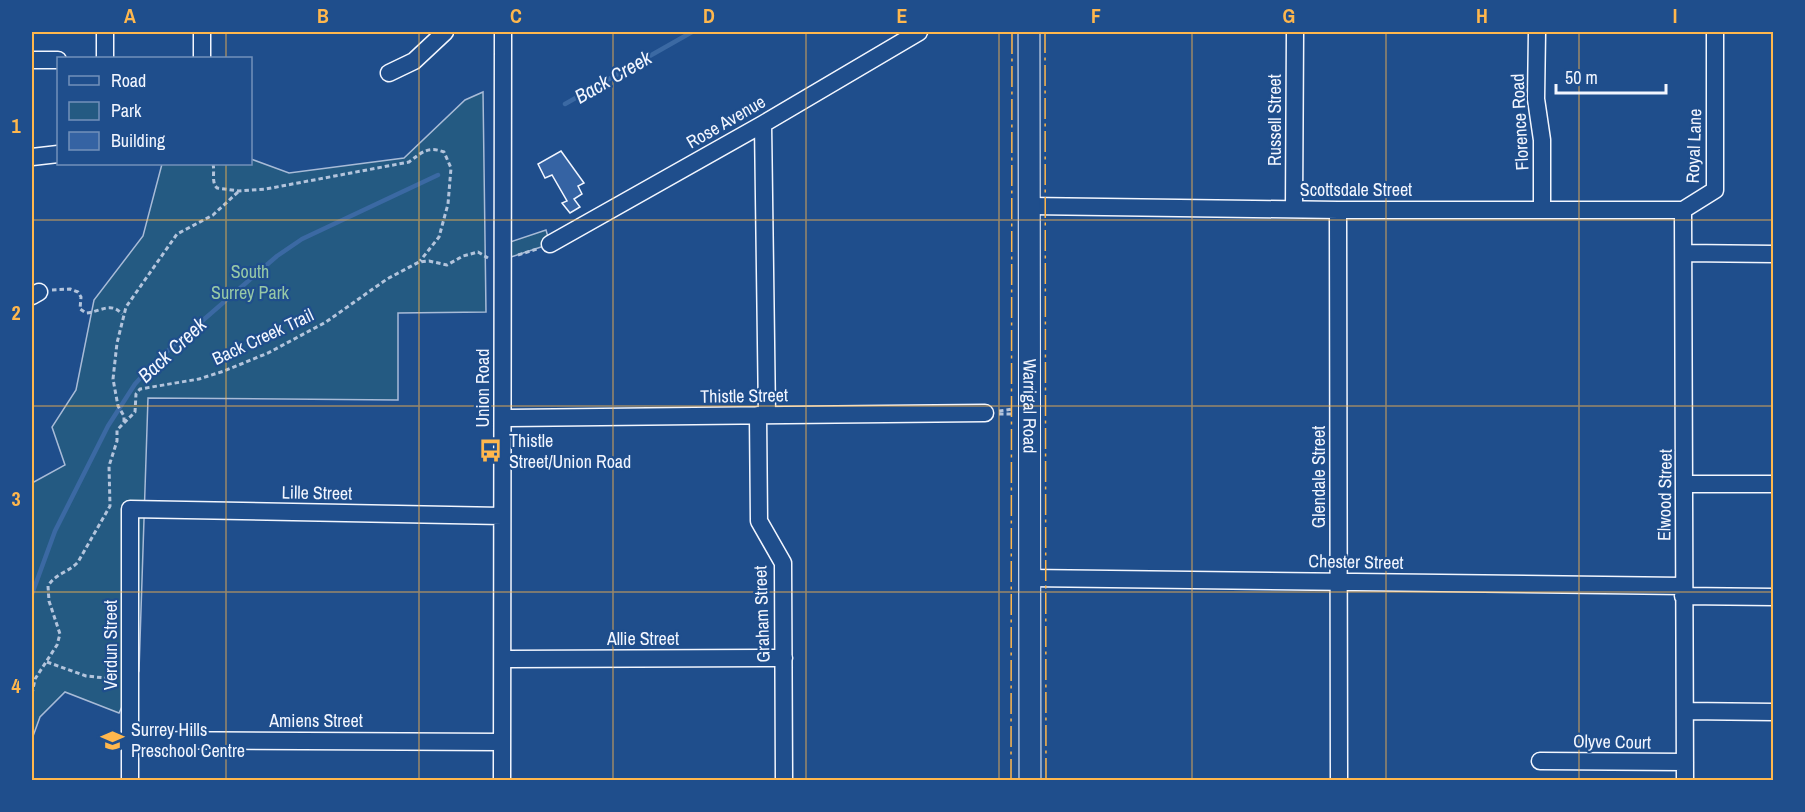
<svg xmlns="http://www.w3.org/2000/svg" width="1805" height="812" viewBox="0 0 1805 812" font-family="'Archivo Narrow',sans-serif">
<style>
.green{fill:#245a82;stroke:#a8bbd7;stroke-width:1.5}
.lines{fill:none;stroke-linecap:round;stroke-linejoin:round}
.stream{stroke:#3b69a3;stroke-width:4.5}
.building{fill:#3563a3;stroke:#f2f6ff;stroke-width:1.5}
.minor-casing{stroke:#f2f6ff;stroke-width:19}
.major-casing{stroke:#f2f6ff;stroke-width:23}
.path{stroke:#b3c4dc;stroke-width:3;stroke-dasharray:4.5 3;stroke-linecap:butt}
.minor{stroke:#1f4e8c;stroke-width:16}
.major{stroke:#1f4e8c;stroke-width:21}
.power{stroke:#ffb74d;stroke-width:1.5;stroke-dasharray:21 4.5 3 4.5;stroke-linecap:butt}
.grid{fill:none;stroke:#ffb74d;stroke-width:1.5;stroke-opacity:0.55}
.labels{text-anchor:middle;stroke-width:4.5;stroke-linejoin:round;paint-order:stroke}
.street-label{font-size:18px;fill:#f2f6ff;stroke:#1f4e8c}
.park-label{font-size:18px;fill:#97c8a6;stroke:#1f4e8c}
.poi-label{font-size:18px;fill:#f2f6ff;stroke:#1f4e8c;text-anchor:start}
.water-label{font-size:20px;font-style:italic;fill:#f2f6ff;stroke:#1f4e8c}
.neatline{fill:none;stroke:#ffb74d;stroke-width:2}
.grid-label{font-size:20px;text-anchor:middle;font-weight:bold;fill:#ffb74d}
</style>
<rect width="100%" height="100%" fill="#1f4e8c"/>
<path class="green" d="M483,92L486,312L398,313V400L148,398L139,671L119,713L65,692L40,717L32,739V483L65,465L52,427L76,390L94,300L143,236L162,164H250L251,159L289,173L404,158L465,100Z
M546,230L550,244L511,257L507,243Z"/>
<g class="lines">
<path class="stream" d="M565,104L692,32
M32,594L55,531L108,426L135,384L156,361L277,256L302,239L438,175"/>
</g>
<path class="building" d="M561,151L584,183L578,186L582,194L574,199L580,207L570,213L562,203L567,201L552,175L545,178L538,164Z"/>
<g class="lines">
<defs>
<path id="minor" d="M1537,32L1536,99L1542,140V210
M105,58V32
M202,58V32
M32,60H58
M389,73L414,61L445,32
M763,124L767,415
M32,157L58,154
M1030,206L1338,210H1683
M1294,209L1295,32
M1338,210L1339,780
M1683,210L1685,780
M1683,210L1715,190V32
M550,244L763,124L919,32
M1684,253L1774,254
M32,296L39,292
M758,415L759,521L783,563L784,780
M503,418L985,413
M1685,484H1774
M1029,578L1683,586
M1683,596L1774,597
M503,659L784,658
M1685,711L1774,712
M130,740L502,742
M1540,761L1685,762
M130,780V509L502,516
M502,780L503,32"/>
<g id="major">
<path id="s1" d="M1029,32L1030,780"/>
</g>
</defs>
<use href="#minor" class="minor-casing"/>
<use href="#major" class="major-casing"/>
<path class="path" d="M213,164C215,172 211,182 217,188L239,191L266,189L409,162C422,152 428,146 444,152L451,168L448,204L439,237L420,261
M518,255L537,249
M52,290L70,289L78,292L81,297L80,309L86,313C100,312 111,301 122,314
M999,411L1013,409
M999,414H1014
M124,422V416L118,406L113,379L117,343L126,307L177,234L213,215L238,192
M47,662L86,676L115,679
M32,694L35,679L57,645L60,634L49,601L48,586C55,574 69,572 78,562L110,506L109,466L117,441V430L135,412L136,394L140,389L199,379L224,371L268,353L326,322L387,279L419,262L429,261L447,265L463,256L478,252L488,258"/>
<use href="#minor" class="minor"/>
<use href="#major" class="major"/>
<path class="power" d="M1045,32L1046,780
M1011,780L1012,32"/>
</g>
<path class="grid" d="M226,32V58M419,32V780M613,32V780M806,32V780M999,32V780M1192,32V780M1386,32V780M1579,32V780M226,164V780M32,220H1774M32,406H1774M32,592H1774"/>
<defs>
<symbol id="bus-bare" viewBox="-9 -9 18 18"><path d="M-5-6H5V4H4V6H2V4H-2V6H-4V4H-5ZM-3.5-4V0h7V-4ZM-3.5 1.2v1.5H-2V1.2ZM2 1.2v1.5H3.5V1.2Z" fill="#ffb74d" stroke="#1f4e8c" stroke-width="2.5" paint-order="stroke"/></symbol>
<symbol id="school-bare" viewBox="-9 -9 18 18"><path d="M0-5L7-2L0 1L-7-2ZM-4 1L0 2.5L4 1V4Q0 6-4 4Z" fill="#ffb74d" stroke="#1f4e8c" stroke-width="2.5" paint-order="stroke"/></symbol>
</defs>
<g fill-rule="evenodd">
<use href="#bus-bare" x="474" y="434" width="33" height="33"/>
<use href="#school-bare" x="96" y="724" width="33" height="33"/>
</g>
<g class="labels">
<g class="street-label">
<text transform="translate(1275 120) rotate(-90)" y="6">Russell Street</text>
<text transform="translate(726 122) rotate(-30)" y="6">Rose Avenue</text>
<text transform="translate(1520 122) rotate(-93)" y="6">Florence Road</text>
<text transform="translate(1694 146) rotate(-88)" y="6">Royal Lane</text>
<text x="1356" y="196">Scottsdale Street</text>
<text transform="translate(263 337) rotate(-25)" y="6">Back Creek Trail</text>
<text transform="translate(483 388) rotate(-90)" y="6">Union Road</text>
<text transform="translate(744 396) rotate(-1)" y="6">Thistle Street</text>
<text dy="6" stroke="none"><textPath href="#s1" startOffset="374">Warrigal Road</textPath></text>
<text transform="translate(1319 477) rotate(-90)" y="6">Glendale Street</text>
<text transform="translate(317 493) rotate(1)" y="6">Lille Street</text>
<text transform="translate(1665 495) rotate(-89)" y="6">Elwood Street</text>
<text transform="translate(1356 562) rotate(1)" y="6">Chester Street</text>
<text transform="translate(762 614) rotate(-92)" y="6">Graham Street</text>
<text x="643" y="645">Allie Street</text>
<text transform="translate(111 645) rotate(-90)" y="6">Verdun Street</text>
<text x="316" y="727">Amiens Street</text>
<text transform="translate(1612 742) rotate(1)" y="6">Olyve Court</text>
</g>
<g class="park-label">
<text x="250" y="278">South<tspan x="250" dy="21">Surrey Park</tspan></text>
</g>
<g class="poi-label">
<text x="509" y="447">Thistle<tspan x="509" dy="21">Street/Union Road</tspan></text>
<text x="131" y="736">Surrey Hills<tspan x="131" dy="21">Preschool Centre</tspan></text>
</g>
<g class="water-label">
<text transform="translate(613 77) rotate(-30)" y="7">Back Creek</text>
<text transform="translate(172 350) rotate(-43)" y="7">Back Creek</text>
</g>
</g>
<rect width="1805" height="812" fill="none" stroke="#1f4e8c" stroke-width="66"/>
<rect x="57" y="57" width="195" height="108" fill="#1f4e8c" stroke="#7391ba" stroke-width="1.5"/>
<rect x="69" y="76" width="30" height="9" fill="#1f4e8c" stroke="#7391ba" stroke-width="1.5"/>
<text x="111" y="87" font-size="18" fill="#f2f6ff">Road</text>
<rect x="69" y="102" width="30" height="18" fill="#245a82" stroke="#7391ba" stroke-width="1.5"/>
<text x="111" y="117" font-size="18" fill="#f2f6ff">Park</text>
<rect x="69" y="132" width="30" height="18" fill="#3563a3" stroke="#7391ba" stroke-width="1.5"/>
<text x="111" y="147" font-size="18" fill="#f2f6ff">Building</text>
<path d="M1556 84v9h110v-9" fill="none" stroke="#f2f6ff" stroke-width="3"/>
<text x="1565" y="84" font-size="18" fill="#f2f6ff" stroke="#1f4e8c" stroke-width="4.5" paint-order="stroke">50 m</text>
<rect x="33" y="33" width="1739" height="746" class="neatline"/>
<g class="grid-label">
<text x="130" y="23">A</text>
<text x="323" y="23">B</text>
<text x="516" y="23">C</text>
<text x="709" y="23">D</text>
<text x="902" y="23">E</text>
<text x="1096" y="23">F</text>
<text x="1289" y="23">G</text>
<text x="1482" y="23">H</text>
<text x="1675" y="23">I</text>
<text x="16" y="133">1</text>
<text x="16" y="320">2</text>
<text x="16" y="506">3</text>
<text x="16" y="693">4</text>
</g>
</svg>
